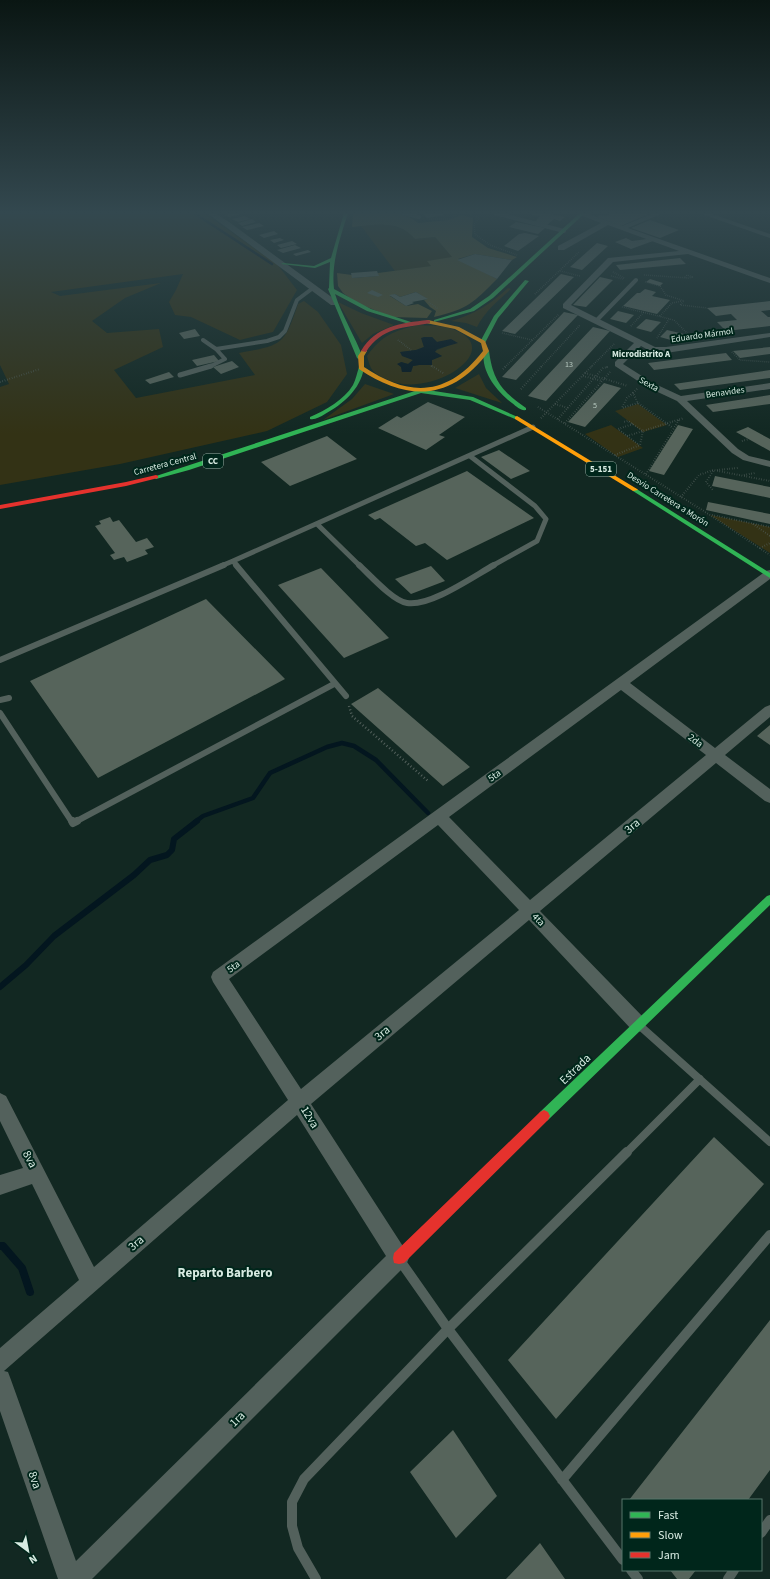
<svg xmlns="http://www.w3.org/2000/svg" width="770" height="1579" viewBox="0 0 770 1579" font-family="'Source Sans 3',sans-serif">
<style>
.green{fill:#333215;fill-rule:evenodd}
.forest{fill:#53522f}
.water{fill:#03161f}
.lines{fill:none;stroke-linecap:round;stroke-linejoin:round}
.stream-far3{stroke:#03161f;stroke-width:2.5}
.stream-far2{stroke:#03161f;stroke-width:4.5}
.stream-far1{stroke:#03161f;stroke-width:6}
.stream{stroke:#03161f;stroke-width:8}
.building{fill:#56645b}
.path-far2{stroke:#53605c;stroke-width:1.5;stroke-dasharray:0.5 1.5;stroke-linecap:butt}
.path-far1{stroke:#53605c;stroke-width:2;stroke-dasharray:0.5 2;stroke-linecap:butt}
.path{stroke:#53605c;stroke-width:2.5;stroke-dasharray:1 2.5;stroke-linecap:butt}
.lane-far4{stroke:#53615c;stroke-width:4}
.lane-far3{stroke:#53615c;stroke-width:5}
.lane-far2{stroke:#53615c;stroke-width:6}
.lane-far1{stroke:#53615c;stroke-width:8}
.lane{stroke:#53615c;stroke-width:10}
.street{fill:#53615c;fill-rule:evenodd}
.fast{fill:#30b455;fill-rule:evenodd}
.slow{fill:#ff9f0a;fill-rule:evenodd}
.jam{fill:#e5322d;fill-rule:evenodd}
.labels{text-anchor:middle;stroke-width:4;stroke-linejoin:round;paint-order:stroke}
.number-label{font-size:8px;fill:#b7c9c0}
.far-street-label{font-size:9px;fill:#d7ebe2;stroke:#00261b}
.far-neighbourhood-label{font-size:9px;font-weight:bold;fill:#d7ebe2;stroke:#00261b}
.shield{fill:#00261b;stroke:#96b0a6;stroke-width:1}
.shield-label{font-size:9px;font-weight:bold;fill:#d7ebe2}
.street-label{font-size:10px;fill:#d7ebe2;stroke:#00261b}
.near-street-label{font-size:12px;fill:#d7ebe2;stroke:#00261b}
.near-neighbourhood-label{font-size:13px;font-weight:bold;fill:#d7ebe2;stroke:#00261b}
</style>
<rect width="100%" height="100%" fill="#122822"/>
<path class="green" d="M0,213H204L277,264L297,290L273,332L240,340L191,317L175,315L169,302L176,290L183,274L51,292L60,296L161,283L125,298L92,321L107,333L159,329L163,347L114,370L136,398L255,375L239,353C282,345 284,346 298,304L304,301L318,312L341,345L347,374L327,402L267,431L120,464L0,485V387L9,384L0,365Z
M386,223L408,231L415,239L435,237L453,258L428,261L432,266L395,271L361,226Z
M508,288L511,289C499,300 484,312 477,327L466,323L451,321C473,315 491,304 508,288Z
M338,302L361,313L394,325L373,334L362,343Z
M418,325C428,326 440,325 449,328C512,347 431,400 388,380C382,377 374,374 371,368C369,364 368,360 367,356C382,335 394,331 418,325ZM432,337L437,342L443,341L447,346L435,351V352L442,356L432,360V365H419L413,366L411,372H402L401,362L408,364L413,360L403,356L401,352L416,350L424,347L422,340Z
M479,374L486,388L502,403L455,388Z
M365,384L394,394L323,420L352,399Z
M638,404L667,425L643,432L615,411Z
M611,425L643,448L618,457L585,434Z
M710,515L770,527V553Z"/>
<path class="forest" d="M353,213C374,213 401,208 418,223L449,220L461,215L473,218L472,237L488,248L517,257L512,260L475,254L458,259L497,279C473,303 468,309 434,317L436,311L430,307L424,300L427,299L416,292L400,297L395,294L390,296L406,306L418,304L432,311L427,318L392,317L357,303L343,293L338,286L337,273L352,275V278L378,276V273L431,266L427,261L452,257L435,237L415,239C398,219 375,225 352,227Z"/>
<path class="water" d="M424,337H432L437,342L451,339L458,343L437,349L435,352L442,356L432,360V365H419L413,366L411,372H402L401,367L397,364L401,362L408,364L413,360L402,356L400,352L416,350L424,347L421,338Z"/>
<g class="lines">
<path class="stream-far3" d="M194,213L272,264"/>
<path class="stream-far2" d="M195,822L203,816L253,798L270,773L327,747L342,743L354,746L376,760L428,813"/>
<path class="stream-far1" d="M0,987L26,965L54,936L134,875L150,860L167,855L172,850L174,839L197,821"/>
<path class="stream" d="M0,1246H3L22,1268L30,1292"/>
</g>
<path class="building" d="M232,213H239L241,214L229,217L225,215Z
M422,213H441L444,215L427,218Z
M545,213L565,217L560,221L554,219L547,225L535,222L540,216L529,214Z
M611,213H651L621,226L597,217L600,215L607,216Z
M245,216L250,219L238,222L232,219Z
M252,219L256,222L242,226L238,223Z
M650,220L679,230L660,238L631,228Z
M516,222L545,228L538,234L509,227Z
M259,223L264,226L247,230L242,227Z
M274,231L278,234L264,238L259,235Z
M525,233L539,236L518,251L504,246L519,234Z
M280,238L284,240L274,243L270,240Z
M626,238L632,241L647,239L653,241L631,249L615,242Z
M292,241L297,244L281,248L277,245Z
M597,243L608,246L582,270L570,267Z
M295,245L301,248L283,253L277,250Z
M308,250L311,252L296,256L293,254Z
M475,254L512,260L497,279L457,260Z
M680,258L686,264L620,270L616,265Z
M377,271L379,276L352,278L351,273Z
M561,274L574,277L515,334L502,331Z
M600,277L613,280L586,307L573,305Z
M650,279L663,283L660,286L646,282Z
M645,289L656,292L652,296L670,300L657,314L623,306L637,293H640Z
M372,290L383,295L378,297L367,293Z
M416,292L428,299L412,302L414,303L406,306L389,295L395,294L400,297Z
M770,301V310L761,311L768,317H770V326L726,331L717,322L737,320L731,314L716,316L707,308Z
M618,311L634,315L626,323L610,319Z
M564,312L578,315L516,380L502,377Z
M646,319L661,322L651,332L636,328Z
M593,327L610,331L546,401L528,396Z
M195,329L200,336L184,339L179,333Z
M667,330L684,334L678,342L660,337Z
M770,347V354L740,358L733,351Z
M726,353L732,360L654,370L648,363Z
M214,355L219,361L197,366L192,360Z
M232,361L239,367L221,374L213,367Z
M770,370V378L680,390L674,384Z
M169,372L174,377L150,384L145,380Z
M604,383L621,388L585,427L568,422Z
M770,395V404L713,412L706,405Z
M428,402L465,417L439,435L445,437L426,450L378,428L397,416L401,418Z
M678,425L693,429L664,475L649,471Z
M748,427L770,439V451L736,432Z
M327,436L357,459L290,486L261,462Z
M499,450L530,471L511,479L481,457Z
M467,471L534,518L447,560L425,543L416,546L380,518L375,520L368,515Z
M715,476L770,487V498L712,486Z
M708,502L770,514V524L706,510Z
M110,517L113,522L119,520L136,542L147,538L154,547L145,550L148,554L127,562L124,557L114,560L110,555L115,553L95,526L101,524L99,521Z
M431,566L445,581L411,594L395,579Z
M321,568L389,638L344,658L278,585Z
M206,599L285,679L98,778L30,681Z
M378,688L470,767L443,786L351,704Z
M770,725V745L757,736Z
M714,1137L764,1184L556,1419L508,1360Z
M770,1320V1470L748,1500H629Z
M453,1430L497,1496L456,1538L410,1472Z
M540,1543L565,1579H506Z
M670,1570H696L689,1579H677Z"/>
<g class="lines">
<path class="path-far2" d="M469,213L479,218L474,224L475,234L490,245L517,255
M429,219H451L458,213
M560,271L580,276
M613,272L624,278
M644,275L688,278L692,277L687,275L685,277
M611,276L623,279
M645,282L660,286L666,295L684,301L680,305L707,308
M535,294L579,252
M429,302L438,309
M622,307L674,320L689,335
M660,316L672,303L682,301
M631,326L644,312
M502,333L532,340
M657,338L669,319
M398,340L411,350
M732,352L740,360L770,362
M431,366L433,367
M505,367L559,314
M541,367L580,325
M591,367L615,343
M606,367H608"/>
<path class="path-far1" d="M432,366L443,373
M503,369L506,366
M585,373L628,386
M583,376L602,381
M0,382L40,369
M521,389L542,366
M637,389L633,393L638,403L673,428
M633,393L627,398L622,408L638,403
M555,404L568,408
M538,407L710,515L770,555
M541,418L592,366
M558,419L603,368L608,367
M565,423L611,371
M633,424L618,429L639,445
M627,436L684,418
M742,441L749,439
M615,455L640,445L643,431L628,421L623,422
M717,470L738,468
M713,471L706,482L713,490
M646,474L679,420
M744,475L755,473
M681,497L699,475L713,470L770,481
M712,515L770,527
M753,524L770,536
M760,548L770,543"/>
<path class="path" d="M349,706L352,716L428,781"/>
<path class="lane-far4" d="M403,213L419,217
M495,213L564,231
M596,321L636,280
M203,340L216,349L225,359L209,367
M216,349L267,341L279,337L285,331L297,300L313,288"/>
<path class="lane-far3" d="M180,375L211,366
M470,456L535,506L546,519L537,541L492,566
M317,524L360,566
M221,566L233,561
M237,566L233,561L533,427"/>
<path class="lane-far2" d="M236,565L346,696
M359,565C370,575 393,601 407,603C430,607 474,576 494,565
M0,660L224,565
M0,700L9,698
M0,713L72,822
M75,822L334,684"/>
<path class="lane-far1" d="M72,821L73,823L77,821
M640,1026L770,1142
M626,1153L700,1079"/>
<path class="lane" d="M401,1262L448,1329L623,1560
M562,1480L770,1235
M761,1533L770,1520
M631,1570L638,1579
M316,1579L298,1548L292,1526V1502L304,1479L448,1329L627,1152
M728,1579L734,1570"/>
<path class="street" d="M207,213H215L229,222L337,301V305H331Z
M579,213H586L622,226L654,213H663L628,228L770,278V283L688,254L613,262L571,305L655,347H666L770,333V337L666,353L650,351L641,346L623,364L653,383L681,396L770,383V389L687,401L738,449L749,456L770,461V467L743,460L732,453L677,401L647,387L615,366V362L634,343L563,308V304L608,258L679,251L608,225L564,250H558V246L601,223L580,215Z
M699,213H709L770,234V238Z
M770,570V579L630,683L715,748L765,707L770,705V717L725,755L770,789V803L765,801L716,763L540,911L644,1018L646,1024L644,1030L638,1032L632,1030L529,920L311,1104L406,1251L409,1258L406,1265L92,1579H58L0,1411V1348L79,1280L32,1184L0,1195V1175L23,1168L0,1121V1093L6,1096L94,1267L288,1100L213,982L211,977L213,972L766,571ZM621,690L706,755L530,900L449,817ZM438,825L519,910L301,1089L229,979ZM297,1115L386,1256L76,1561L11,1380L8,1372L4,1371Z"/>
<path class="fast" d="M344,213H348C340,238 331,263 334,289L371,309L414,323L409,324L367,311L335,294C342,316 355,336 363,358L360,360L357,358L328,289L329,288L330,262L315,268L281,264L283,263L314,266L331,258Z
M580,213H585L493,298L474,311L434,322V320L470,309L489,296Z
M525,280L529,281L498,318L485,343H481L480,342L494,316Z
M484,350L489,351C493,381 502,391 526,408V410C521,411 517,407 512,403C497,392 480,371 484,350Z
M359,367L364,368C360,390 343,404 325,414C320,417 315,420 310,419V417C326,410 344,400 353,385C356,379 357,373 359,367Z
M421,389L473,397L520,418L515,419L470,400L421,393L189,470L156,479L153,477Z
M635,488L770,573V578L633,491V489Z
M770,895V905L548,1120L544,1122L540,1120L538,1116L540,1112L767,896Z"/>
<path class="slow" d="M428,320L459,327L485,341L489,351C452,401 408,402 359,369L358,356L362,350L364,349L367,351L364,356V367C410,398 448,396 483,351L481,343L455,329L426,323V321Z
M517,416L637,489L638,490L633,491L515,419V417Z"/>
<path class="jam" d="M428,320L430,321V323C403,328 382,327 366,352L361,351C376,326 401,323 428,320Z
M156,475L158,476V478L126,486L0,509V505L126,482Z
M544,1110L548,1112L550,1116L548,1120L404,1263L399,1264L394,1263L393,1258L394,1253L540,1112Z"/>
</g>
<linearGradient id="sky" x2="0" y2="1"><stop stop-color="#0a1613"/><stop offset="0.49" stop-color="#33484f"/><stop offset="1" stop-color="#33484f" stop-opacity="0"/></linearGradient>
<rect width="770" height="434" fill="url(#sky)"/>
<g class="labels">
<g class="number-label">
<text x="569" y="367">13</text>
<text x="595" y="408">5</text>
</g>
<g class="far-street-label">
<text transform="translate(702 335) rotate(-8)" y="3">Eduardo Mármol</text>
<text transform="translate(649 384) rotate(29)" y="3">Sexta</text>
<text transform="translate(725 392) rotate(-8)" y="3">Benavides</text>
<text transform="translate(165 464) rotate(-15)" y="3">Carretera Central</text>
<text transform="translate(668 499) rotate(32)" y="3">Desvio Carretera a Morón</text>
</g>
<g class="far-neighbourhood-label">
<text x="641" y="357">Microdistrito A</text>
</g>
<g class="shield">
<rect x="203" y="454" width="20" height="14" rx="3"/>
<rect x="586" y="462" width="30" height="14" rx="3"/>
</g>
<g class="shield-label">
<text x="213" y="464">CC</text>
<text x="601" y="472">5-151</text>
</g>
<g class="street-label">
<text transform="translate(696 740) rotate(37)" y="4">2da</text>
<text transform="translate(494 775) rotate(-36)" y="4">5ta</text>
<text transform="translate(539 919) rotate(47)" y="4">4ta</text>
<text transform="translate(233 966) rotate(-36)" y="4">5ta</text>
</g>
<g class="near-street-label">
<text transform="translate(632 826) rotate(-40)" y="4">3ra</text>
<text transform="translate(382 1033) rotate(-40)" y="4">3ra</text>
<text transform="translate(575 1069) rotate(-44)" y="4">Estrada</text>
<text transform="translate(310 1117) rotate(58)" y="4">12va</text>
<text transform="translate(30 1159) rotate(62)" y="4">8va</text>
<text transform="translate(136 1243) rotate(-41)" y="4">3ra</text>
<text transform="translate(237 1419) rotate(-45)" y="4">1ra</text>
<text transform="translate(35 1480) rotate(71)" y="4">8va</text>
</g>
<g class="near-neighbourhood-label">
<text x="225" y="1277">Reparto Barbero</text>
</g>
</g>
<rect x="622" y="1499" width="140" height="72" fill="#00261b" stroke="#56756b"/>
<rect x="630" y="1512" width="20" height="6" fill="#30b455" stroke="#56756b"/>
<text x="658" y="1519" font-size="12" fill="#d7ebe2">Fast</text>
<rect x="630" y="1532" width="20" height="6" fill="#ff9f0a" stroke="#56756b"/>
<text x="658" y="1539" font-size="12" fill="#d7ebe2">Slow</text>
<rect x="630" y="1552" width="20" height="6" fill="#e5322d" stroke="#56756b"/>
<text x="658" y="1559" font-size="12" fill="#d7ebe2">Jam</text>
<g transform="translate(28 1551) rotate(148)" stroke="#00261b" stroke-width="3" paint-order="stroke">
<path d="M0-3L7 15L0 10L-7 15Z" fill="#d7ebe2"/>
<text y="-6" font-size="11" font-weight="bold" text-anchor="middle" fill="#d7ebe2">N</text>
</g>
</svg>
